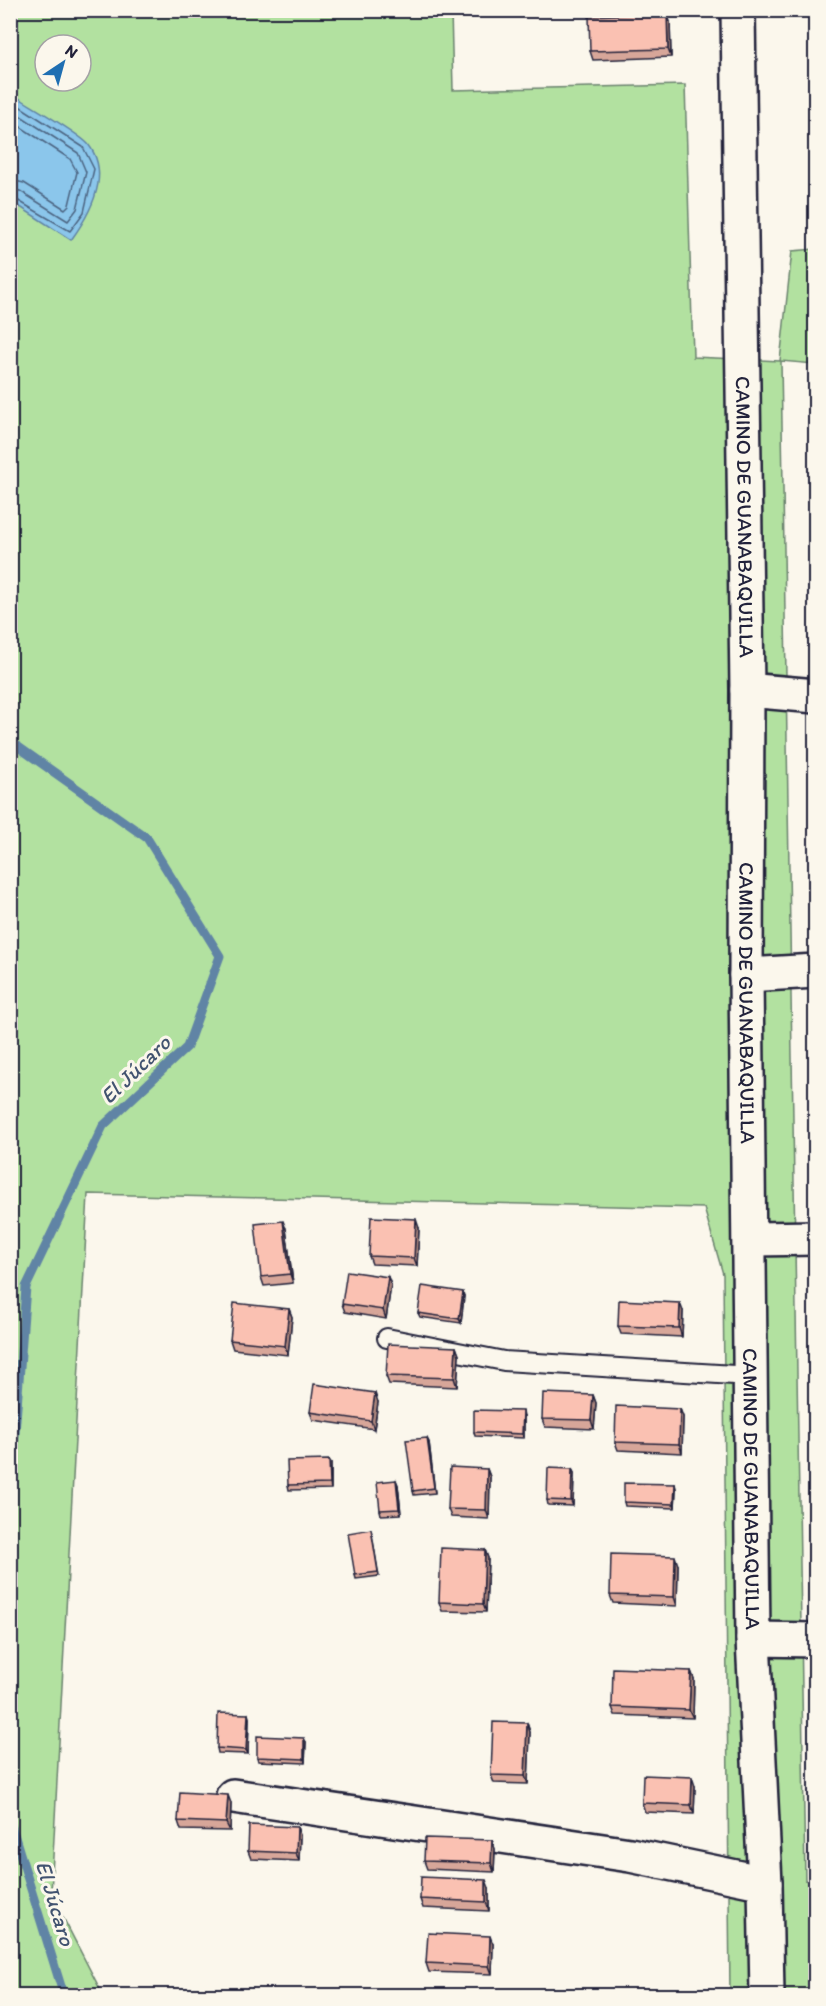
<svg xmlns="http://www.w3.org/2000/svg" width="826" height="2006" viewBox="0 0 826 2006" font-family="Itim,sans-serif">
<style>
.green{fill:#b2e1a0;stroke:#6a826e;stroke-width:1.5;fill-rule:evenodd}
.water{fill:#8bc6eb;stroke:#6184a5;stroke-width:1.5}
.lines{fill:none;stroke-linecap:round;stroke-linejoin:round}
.shore{stroke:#4c6481;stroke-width:1.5}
.stream{stroke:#6184a5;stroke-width:9}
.service-casing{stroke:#22223b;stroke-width:22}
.minor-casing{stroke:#22223b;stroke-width:38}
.tertiary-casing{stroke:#22223b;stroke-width:38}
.service{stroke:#fbf7ec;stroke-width:18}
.minor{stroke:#fbf7ec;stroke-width:33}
.tertiary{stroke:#fbf7ec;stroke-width:33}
.wall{fill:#d7a699;stroke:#22223b;stroke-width:1.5}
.shaded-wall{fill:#af877d;stroke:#22223b;stroke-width:1.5}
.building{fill:#fac1b2;stroke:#22223b;stroke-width:1.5}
.labels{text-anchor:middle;stroke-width:6;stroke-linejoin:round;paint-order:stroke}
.street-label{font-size:21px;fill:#22223b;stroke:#fbf7ec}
.water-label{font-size:22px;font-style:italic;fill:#425370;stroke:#fbf7ec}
</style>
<rect width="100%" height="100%" fill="#fbf7ec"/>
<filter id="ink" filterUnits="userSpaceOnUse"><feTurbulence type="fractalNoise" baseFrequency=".0167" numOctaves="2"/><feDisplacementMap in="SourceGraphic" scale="12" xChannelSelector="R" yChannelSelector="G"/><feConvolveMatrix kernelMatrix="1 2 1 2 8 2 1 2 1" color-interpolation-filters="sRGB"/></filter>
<g filter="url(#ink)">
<path class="green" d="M11,11H451L453,90L685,85L693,357L780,361L792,251L815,249V364L781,361L805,1880L815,1881V1995H730L723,1274L704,1208L88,1194L51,1894L103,1995L11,1996ZM45,45H81V81H45Z"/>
<path class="water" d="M11,93C26,103 79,133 88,144C112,174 90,214 71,240L11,201Z"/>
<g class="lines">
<path class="shore" d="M10,100L83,147L94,169L84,212L70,231L10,196
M10,109L78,153L86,172L77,209L68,221L20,191L10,189
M10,120L70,159L77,172L69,205L65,209L24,183L10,180"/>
<path class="stream" d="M10,741L147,838L220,956L187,1047L103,1126L26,1287L10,1500
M10,1821L64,1996"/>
<defs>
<path id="service" d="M387,1338L504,1361L751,1376"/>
<path id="minor" d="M747,690L816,696
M746,975L816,971
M750,1239L816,1238
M753,1639L816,1640
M233,1796L630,1855L765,1883"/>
<g id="tertiary">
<path id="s1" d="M738,10L747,690L746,975L753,1639L765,1883L767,1996"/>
</g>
</defs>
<use href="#service" class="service-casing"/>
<use href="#minor" class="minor-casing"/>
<use href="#tertiary" class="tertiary-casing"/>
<use href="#service" class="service"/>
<use href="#minor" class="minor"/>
<use href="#tertiary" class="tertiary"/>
</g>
<path class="wall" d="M667,13L670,22L671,57L593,60L590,51Z
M419,1228L417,1266L372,1264L369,1256Z
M286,1229L293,1283L264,1286L261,1277Z
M388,1277L391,1285L386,1319L345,1312L342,1304Z
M464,1296L461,1323L420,1317L418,1313Z
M289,1309L292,1317L288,1355L233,1349L230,1340Z
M683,1311L682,1337L621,1334L618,1326Z
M456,1347L459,1355L457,1387L389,1384L386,1376Z
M593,1395L596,1403L594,1429L545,1427L542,1419Z
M378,1402L374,1429L313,1420L310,1412Z
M680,1409L683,1417L682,1453L618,1450L615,1442Z
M524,1416V1438L475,1436L474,1432Z
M429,1442L435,1493L414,1495L413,1491Z
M331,1464V1489L289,1490L288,1485Z
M487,1469L490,1477L489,1519L451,1517L448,1509Z
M572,1469L574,1473L573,1506L548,1505L547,1500Z
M396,1480L398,1485L401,1514L381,1515L380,1510Z
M675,1484L676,1489L675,1508L625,1506L624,1502Z
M372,1534L379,1576L356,1579L355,1575Z
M485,1550L488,1558L486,1612L442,1611L439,1602Z
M678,1565L677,1606L613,1603L610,1595Z
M691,1671L694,1679L693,1718L615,1715L612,1707Z
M248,1714L249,1718L248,1754L218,1753L217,1748Z
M527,1723L530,1732L528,1784L494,1783L491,1775Z
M306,1742L305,1763L258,1761L257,1757Z
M695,1786L694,1814L645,1812L642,1803Z
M231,1803L230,1831L181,1830L178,1821Z
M297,1827L300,1835L299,1861L251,1859L248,1851Z
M492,1840L495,1849L494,1872L427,1869L424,1861Z
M489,1888V1911L423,1908L420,1899Z
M493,1944L492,1974L429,1972L426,1963Z"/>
<path class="shaded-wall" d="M667,13L670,22L671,57L668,49Z
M416,1219L419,1228L417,1266L414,1258Z
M283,1221L286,1229L293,1283L290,1274Z
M388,1277L391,1285L386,1319L383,1310Z
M463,1292L464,1296L461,1323L459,1319Z
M680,1303L683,1311L682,1337L679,1328Z
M289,1309L292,1317L288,1355L285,1346Z
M456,1347L459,1355L457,1387L454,1378Z
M375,1393L378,1402L374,1429L371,1421Z
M593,1395L596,1403L594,1429L591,1420Z
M680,1409L683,1417L682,1453L679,1444Z
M523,1411L524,1416V1438L522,1434Z
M427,1438L429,1442L435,1493L434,1488Z
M329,1460L331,1464V1489L330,1484Z
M487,1469L490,1477L489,1519L486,1510Z
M572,1469L574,1473L573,1506L571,1501Z
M396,1480L398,1485L401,1514L399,1509Z
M675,1484L676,1489L675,1508L674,1504Z
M485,1550L488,1558L486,1612L483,1604Z
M675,1556L678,1565L677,1606L674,1597Z
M691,1671L694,1679L693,1718L689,1710Z
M248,1714L249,1718L248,1754L246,1750Z
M527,1723L530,1732L528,1784L525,1776Z
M304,1738L306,1742L305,1763L304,1759Z
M692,1777L695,1786L694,1814L691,1805Z
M228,1795L231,1803L230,1831L226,1823Z
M297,1827L300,1835L299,1861L296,1853Z
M492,1840L495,1849L494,1872L491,1863Z
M486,1880L489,1888V1911L486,1902Z
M490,1936L493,1944L492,1974L489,1966Z"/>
<path class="building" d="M667,13L668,49L590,51L589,16Z
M371,1217L416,1219L414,1258L369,1256Z
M283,1221L290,1274L261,1277L255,1224Z
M347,1271L388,1277L383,1310L342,1304Z
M422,1286L463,1292L459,1319L418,1313Z
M619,1300L680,1303L679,1328L618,1326Z
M234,1303L289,1309L285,1346L230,1340Z
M388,1344L456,1347L454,1378L386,1376Z
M314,1384L375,1393L371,1421L310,1412Z
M543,1393L593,1395L591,1420L542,1419Z
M616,1406L680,1409L679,1444L615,1442Z
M474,1410L523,1411L522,1434L474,1432Z
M427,1438L434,1488L413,1491L406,1440Z
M329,1460L330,1484L288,1485L287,1461Z
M450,1467L487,1469L486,1510L448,1509Z
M548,1468L572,1469L571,1501L547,1500Z
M396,1480L399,1509L380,1510L377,1482Z
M624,1483L675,1484L674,1504L624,1502Z
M371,1529L378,1572L355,1575L348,1533Z
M441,1548L485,1550L483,1604L439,1602Z
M611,1554L675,1556L674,1597L610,1595Z
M613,1668L691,1671L689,1710L612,1707Z
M218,1713L248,1714L246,1750L217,1748Z
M493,1722L527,1723L525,1776L491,1775Z
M257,1736L304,1738V1759L257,1757Z
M643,1775L692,1777L691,1805L642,1803Z
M180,1792L228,1795L226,1823L178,1821Z
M249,1825L297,1827L296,1853L248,1851Z
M425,1838L492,1840L491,1863L424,1861Z
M421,1877L486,1880V1902L420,1899Z
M428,1933L490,1936L489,1966L426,1963Z"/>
</g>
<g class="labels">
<g class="street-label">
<text dy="7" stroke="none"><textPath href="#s1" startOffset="507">CAMINO DE GUANABAQUILLA</textPath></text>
<text dy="7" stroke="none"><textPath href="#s1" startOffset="993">CAMINO DE GUANABAQUILLA</textPath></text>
<text dy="7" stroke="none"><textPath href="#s1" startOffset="1479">CAMINO DE GUANABAQUILLA</textPath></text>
</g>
<g class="water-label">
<text transform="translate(135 1069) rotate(-44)" y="8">El Júcaro</text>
<text transform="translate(56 1903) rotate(73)" y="8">El Júcaro</text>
</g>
</g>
<rect width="826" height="2006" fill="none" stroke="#fbf7ec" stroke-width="36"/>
<rect x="18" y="18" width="790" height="1970" fill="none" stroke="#22223b" stroke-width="2" filter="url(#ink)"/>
<g transform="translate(63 63) rotate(36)"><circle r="28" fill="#fbf7ec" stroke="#a4a2a5" stroke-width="1.5"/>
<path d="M0-4.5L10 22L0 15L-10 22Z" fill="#1f6fb2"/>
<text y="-9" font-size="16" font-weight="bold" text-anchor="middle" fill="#22223b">N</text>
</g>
</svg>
